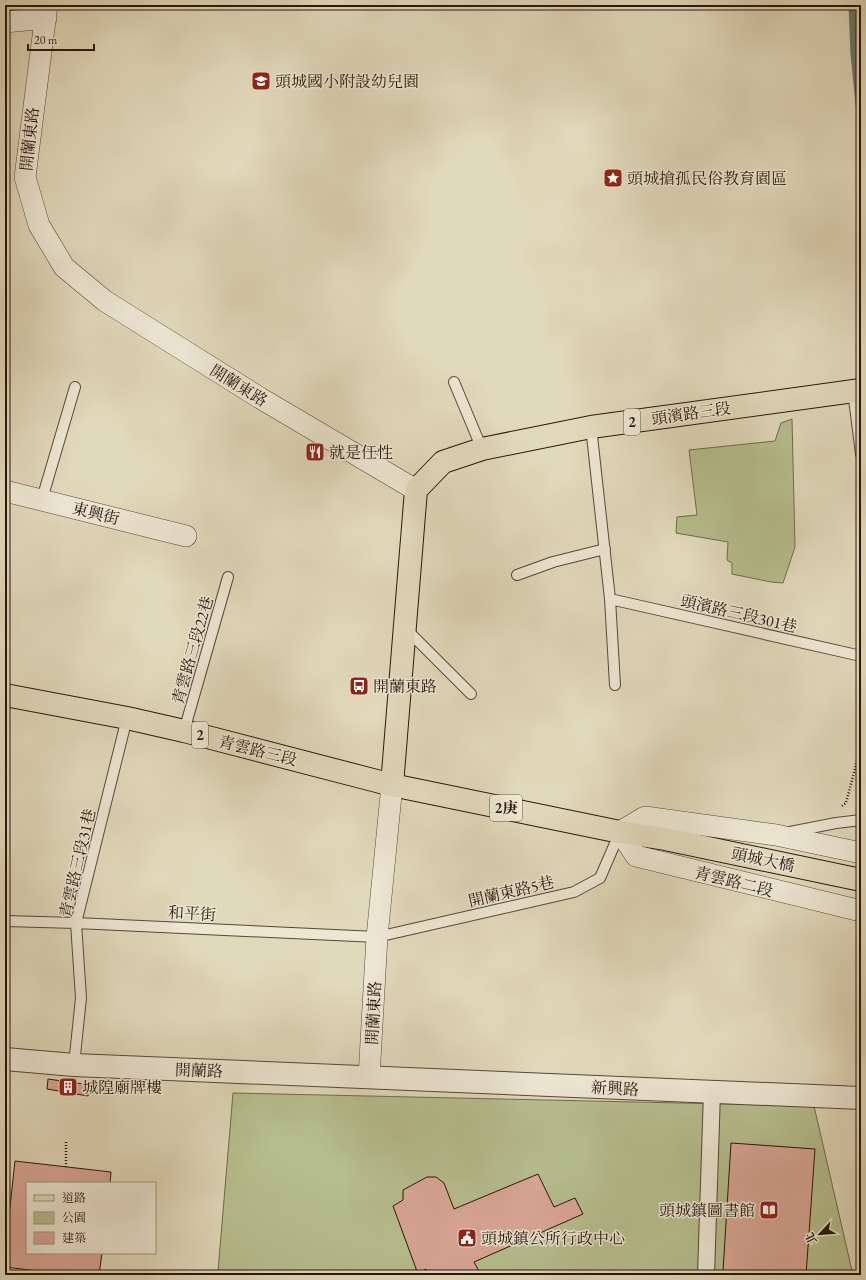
<svg xmlns="http://www.w3.org/2000/svg" width="866" height="1280" viewBox="0 0 866 1280" font-family="'EB Garamond','Noto Serif TC',serif">
<style>
.green{fill:#b6be8e;stroke:#706a4e}
.lines{fill:none;stroke-linecap:round;stroke-linejoin:round}
.stream{stroke:#6a786d;stroke-width:7}
.building{fill:#d9a696;stroke:#2a160d}
.service-casing{stroke:#584738;stroke-width:12}
.pedestrian-casing{stroke:#584738;stroke-width:18}
.minor-casing{stroke:#584738;stroke-width:22}
.tertiary-casing{stroke:#584738;stroke-width:24}
.primary-casing{stroke:#2a160d;stroke-width:24}
.path{stroke:#2a160d;stroke-width:2.5;stroke-dasharray:1 2;stroke-linecap:butt}
.service{stroke:#ece6d3;stroke-width:10}
.pedestrian{stroke:#ece6d3;stroke-width:16}
.minor{stroke:#ece6d3;stroke-width:21}
.tertiary{stroke:#ece6d3;stroke-width:22}
.primary{stroke:#e1d9bb;stroke-width:22}
.labels{text-anchor:middle;stroke-width:3;stroke-linejoin:round;paint-order:stroke}
.shield{fill:#ece6d3;stroke:#645448;stroke-width:1}
.shield-label{font-size:15px;font-weight:bold;fill:#2a160d}
.poi-label{font-size:16px;fill:#2a160d;stroke:#ece6d3;text-anchor:start}
.street-label{font-size:16px;fill:#2a160d;stroke:#ece6d3}
</style>
<rect width="100%" height="100%" fill="#e1d9bb"/>
<filter id="stains"><feTurbulence type="fractalNoise" baseFrequency=".005" numOctaves="4"/><feColorMatrix values="0 0 0 0 .2 0 0 0 0 .09 0 0 0 0 .02 0 0 0 .5 -.17"/></filter>
<radialGradient id="worn" r=".72"><stop offset=".6" stop-color="#630" stop-opacity="0"/><stop offset="1" stop-color="#630" stop-opacity=".3"/></radialGradient>
<path class="green" d="M792,419L795,547L783,583L771,582L732,574V563L727,560L728,542L676,533L677,517L697,515L689,450L775,441L781,423Z
M233,1093L814,1106L853,1275H5V1272L218,1271Z"/>
<g class="lines">
<path class="stream" d="M852,5L854,54L861,124"/>
</g>
<path class="building" d="M48,1079L90,1085L88,1096L47,1089Z
M731,1143L815,1149L806,1275H779L723,1271Z
M15,1161L111,1172L110,1183H27V1253H102L99,1275H70L5,1267V1252Z
M538,1174L554,1207L575,1198L583,1214L474,1262L481,1275H428L426,1269L418,1274L393,1206L403,1200V1190L427,1177H436L444,1183L454,1209Z"/>
<g class="lines">
<defs>
<path id="service" d="M454,382L482,449
M853,391L861,454
M591,427L610,599L615,685
M42,499L75,387
M517,575L553,562L605,549
M610,599L861,656
M406,629L471,694
M184,731L228,577
M790,832L836,823L861,820
M5,921L76,923L377,937L574,892L600,878L620,832
M74,1065L81,998L76,923L127,718"/>
<path id="pedestrian" d="M706,1275L712,1092"/>
<path id="minor" d="M47,5L25,177L39,225L64,267L105,301L260,398L416,490
M5,22L46,18
M5,491L186,536
M861,853L776,835L645,817L620,832L636,856L861,911
M369,1077L377,937L392,785"/>
<path id="tertiary" d="M5,1059L74,1065L861,1098"/>
<path id="primary" d="M5,695L127,718L184,731L392,785L620,832L665,839L861,880
M392,785L416,490L443,462L482,449L591,427L861,390"/>
</defs>
<use href="#service" class="service-casing"/>
<use href="#pedestrian" class="pedestrian-casing"/>
<use href="#minor" class="minor-casing"/>
<use href="#tertiary" class="tertiary-casing"/>
<use href="#primary" class="primary-casing"/>
<path class="path" d="M842,806L846,803L861,746
M71,1095V1087
M66,1167V1142"/>
<use href="#service" class="service"/>
<use href="#pedestrian" class="pedestrian"/>
<use href="#minor" class="minor"/>
<use href="#tertiary" class="tertiary"/>
<use href="#primary" class="primary"/>
</g>
<defs>
<symbol id="school-square" viewBox="-11 -11 22 22"><rect x="-9" y="-9" width="18" height="18" rx="4" fill="#8f2418" stroke="#ece6d3"/><path d="M0-5L7-2L0 1L-7-2ZM-4 1L0 2.5L4 1V4Q0 6-4 4Z" fill="#fff"/></symbol>
<symbol id="sight-square" viewBox="-11 -11 22 22"><rect x="-9" y="-9" width="18" height="18" rx="4" fill="#8f2418" stroke="#ece6d3"/><path d="M0-6L1.8-2.2L6-1.7L2.9 1.2L3.7 5.4L0 3.3L-3.7 5.4L-2.9 1.2L-6-1.7L-1.8-2.2Z" fill="#fff"/></symbol>
<symbol id="restaurant-square" viewBox="-11 -11 22 22"><rect x="-9" y="-9" width="18" height="18" rx="4" fill="#8f2418" stroke="#ece6d3"/><path d="M-5-6h1v4h1v-4h1v4h1v-4h1v5L-1.5 .5V6h-2V.5L-5-1ZM5-6V6H3V1.5H1.5Q1.5-4 5-6Z" fill="#fff"/></symbol>
<symbol id="bus-square" viewBox="-11 -11 22 22"><rect x="-9" y="-9" width="18" height="18" rx="4" fill="#8f2418" stroke="#ece6d3"/><path d="M-5-6H5V4H4V6H2V4H-2V6H-4V4H-5ZM-3.5-4V0h7V-4ZM-3.5 1.2v1.5H-2V1.2ZM2 1.2v1.5H3.5V1.2Z" fill="#fff"/></symbol>
<symbol id="building-square" viewBox="-11 -11 22 22"><rect x="-9" y="-9" width="18" height="18" rx="4" fill="#8f2418" stroke="#ece6d3"/><path d="M-4-6H4V6H1V3H-1V6H-4ZM-2.5-4.3h1.7v1.8h-1.7ZM.8-4.3h1.7v1.8H.8ZM-2.5-1h1.7V.8h-1.7ZM.8-1h1.7V.8H.8Z" fill="#fff"/></symbol>
<symbol id="library-square" viewBox="-11 -11 22 22"><rect x="-9" y="-9" width="18" height="18" rx="4" fill="#8f2418" stroke="#ece6d3"/><path d="M-6-4Q-3-5.5-.7-3.5V5Q-3 3-6 4ZM6-4Q3-5.5 .7-3.5V5Q3 3 6 4Z" fill="#fff"/></symbol>
<symbol id="civic-square" viewBox="-11 -11 22 22"><rect x="-9" y="-9" width="18" height="18" rx="4" fill="#8f2418" stroke="#ece6d3"/><path d="M-.6-6.5H3V-4.5H.6V-3L4-1V1h2V6H-6V1h2V-1L-.6-3ZM-1.2 2.5V6h2.4V2.5Z" fill="#fff"/></symbol>
</defs>
<g fill-rule="evenodd">
<use href="#school-square" x="250" y="70" width="22" height="22"/>
<use href="#sight-square" x="602" y="167" width="22" height="22"/>
<use href="#restaurant-square" x="304" y="441" width="22" height="22"/>
<use href="#bus-square" x="348" y="675" width="22" height="22"/>
<use href="#building-square" x="57" y="1076" width="22" height="22"/>
<use href="#library-square" x="758" y="1199" width="22" height="22"/>
<use href="#civic-square" x="456" y="1227" width="22" height="22"/>
</g>
<g class="labels">
<g class="shield">
<rect x="624" y="409" width="16" height="26" rx="3"/>
<rect x="192" y="722" width="16" height="26" rx="3"/>
<rect x="490" y="795" width="32" height="26" rx="3"/>
</g>
<g class="shield-label">
<text x="632" y="427">2</text>
<text x="200" y="740">2</text>
<text x="506" y="813">2庚</text>
</g>
<g class="poi-label">
<text x="275" y="87">頭城國小附設幼兒園</text>
<text x="627" y="184">頭城搶孤民俗教育園區</text>
<text x="329" y="458">就是任性</text>
<text x="373" y="692">開蘭東路</text>
<text x="82" y="1093">城隍廟牌樓</text>
<text x="755" y="1216" text-anchor="end">頭城鎮圖書館</text>
<text x="481" y="1244">頭城鎮公所行政中心</text>
</g>
<g class="street-label">
<text transform="translate(29 139) rotate(-84)" y="6">開蘭東路</text>
<text transform="translate(239 385) rotate(32)" y="6">開蘭東路</text>
<text transform="translate(691 413) rotate(-8)" y="6">頭濱路三段</text>
<text transform="translate(96 513) rotate(14)" y="6">東興街</text>
<text transform="translate(739 613) rotate(13)" y="6">頭濱路三段301巷</text>
<text transform="translate(192 650) rotate(-74)" y="6">青雲路三段22巷</text>
<text transform="translate(258 750) rotate(14)" y="6">青雲路三段</text>
<text transform="translate(763 859) rotate(12)" y="6">頭城大橋</text>
<text transform="translate(77 863) rotate(-77)" y="6">青雲路三段31巷</text>
<text transform="translate(734 881) rotate(14)" y="6">青雲路二段</text>
<text transform="translate(511 891) rotate(-13)" y="6">開蘭東路5巷</text>
<text transform="translate(192 913) rotate(3)" y="6">和平街</text>
<text transform="translate(373 1013) rotate(-87)" y="6">開蘭東路</text>
<text transform="translate(199 1070) rotate(2)" y="6">開蘭路</text>
<text transform="translate(615 1088) rotate(3)" y="6">新興路</text>
</g>
</g>
<rect width="866" height="1280" fill="none" stroke="#e1d9bb" stroke-width="20"/>
<rect x="6" y="6" width="854" height="1268" fill="none" stroke="#2a160d" stroke-width="2"/>
<rect x="10" y="10" width="846" height="1260" fill="none" stroke="#2a160d"/>
<rect x="26" y="1182" width="130" height="72" fill="#ece6d3" stroke="#9e9384"/>
<rect x="34" y="1195" width="20" height="6" fill="#e1d9bb" stroke="#9e9384"/>
<text x="62" y="1202" font-size="12" fill="#2a160d">道路</text>
<rect x="34" y="1212" width="20" height="12" fill="#b6be8e" stroke="#9e9384"/>
<text x="62" y="1222" font-size="12" fill="#2a160d">公園</text>
<rect x="34" y="1232" width="20" height="12" fill="#d9a696" stroke="#9e9384"/>
<text x="62" y="1242" font-size="12" fill="#2a160d">建築</text>
<g transform="translate(820 1234) rotate(244)" stroke="#ece6d3" stroke-width="3" paint-order="stroke">
<path d="M0-3L7 15L0 10L-7 15Z" fill="#2a160d"/>
<text y="-6" font-size="11" font-weight="bold" text-anchor="middle" fill="#2a160d">北</text>
</g>
<path d="M28 44v6h66v-6" fill="none" stroke="#2a160d" stroke-width="2"/>
<text x="34" y="44" font-size="12" fill="#2a160d" stroke="#ece6d3" stroke-width="3" paint-order="stroke">20 m</text>
<rect width="100%" height="100%" filter="url(#stains)"/>
<rect width="100%" height="100%" fill="url(#worn)"/>
</svg>
